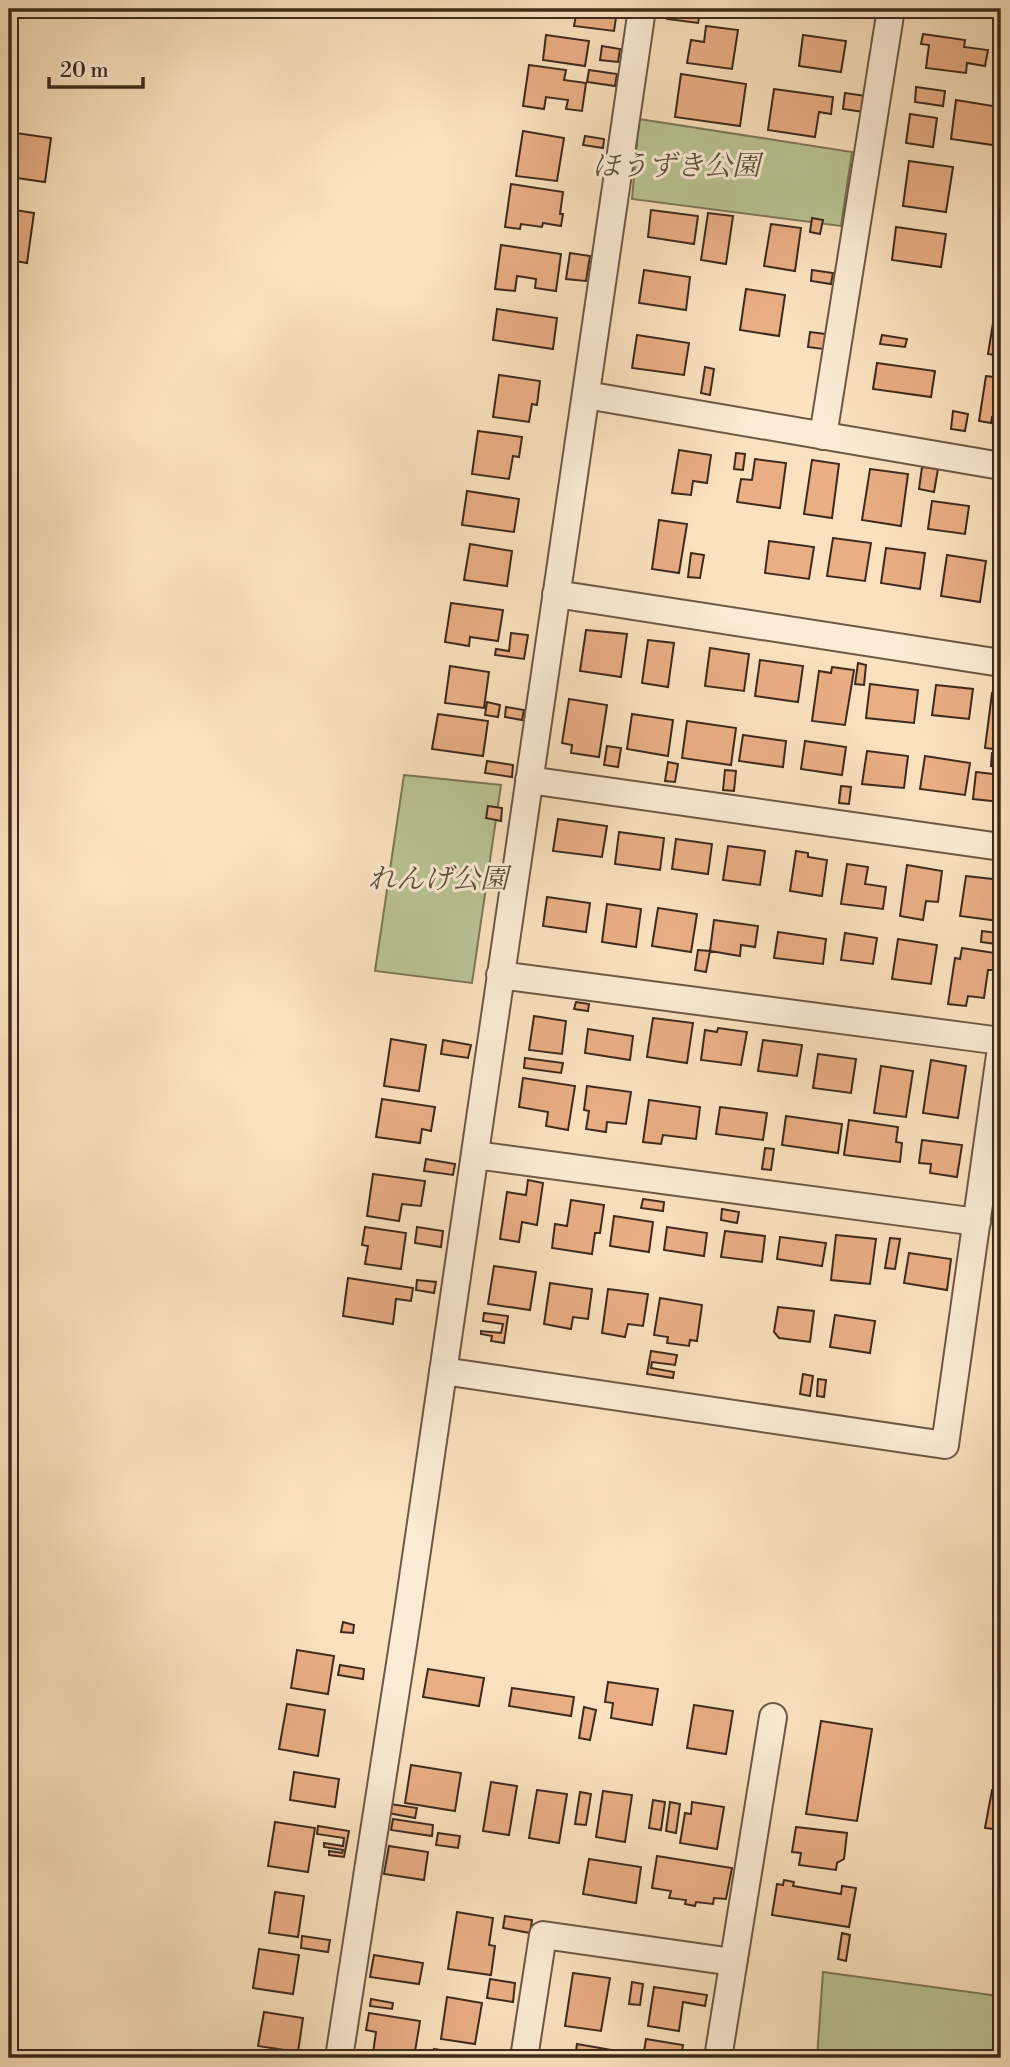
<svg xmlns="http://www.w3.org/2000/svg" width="1010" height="2067" viewBox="0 0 1010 2067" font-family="'Libre Bodoni','Noto Serif JP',serif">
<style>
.green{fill:#bac495;stroke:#7c7758;stroke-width:2}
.building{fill:#eaae85;stroke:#3e2a1b;stroke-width:2}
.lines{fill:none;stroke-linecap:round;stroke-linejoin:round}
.minor-casing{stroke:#6d5844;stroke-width:30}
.minor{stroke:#fcecd5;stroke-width:26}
.labels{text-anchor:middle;stroke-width:6;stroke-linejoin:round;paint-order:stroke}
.park-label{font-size:28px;font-style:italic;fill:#5d503a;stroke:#fcecd5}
</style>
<rect width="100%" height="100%" fill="#fbe2bf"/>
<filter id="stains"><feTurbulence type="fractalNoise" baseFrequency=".00286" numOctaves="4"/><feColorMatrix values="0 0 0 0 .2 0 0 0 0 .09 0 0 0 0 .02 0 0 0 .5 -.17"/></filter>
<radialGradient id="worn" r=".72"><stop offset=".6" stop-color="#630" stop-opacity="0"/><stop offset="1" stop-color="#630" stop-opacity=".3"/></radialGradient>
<path class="green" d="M639,119L852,152L841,226L632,199Z
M404,775L501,785L472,983L375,971Z
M823,1972L999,1996L995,2058H817Z"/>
<path class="building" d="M577,9L617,11L614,31L574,26Z
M668,9L700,13L698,23L667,19Z
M947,9H999L997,17L946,10Z
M706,26L738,30L732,69L687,63L691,40L704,42Z
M923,34L965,40L964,47L988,50L985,66L967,63L966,73L926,68L929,45L921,44Z
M546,35L589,41L585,66L543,60Z
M803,35L846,41L841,72L799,66Z
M602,46L620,49L618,62L600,60Z
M529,65L566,70L564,80L586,83L582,111L566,109L568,100L546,97L544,109L523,106Z
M589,70L617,74L615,86L587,82Z
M681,74L746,84L740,126L675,117Z
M916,87L945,91L943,106L915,102Z
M774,89L833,97L831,114L819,112L815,137L768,130Z
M845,93L866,96L864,112L843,109Z
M956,100L999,107L993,145L951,139Z
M910,114L937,118L933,147L906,143Z
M523,131L564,138L557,181L516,176Z
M9,132L51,138L45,182L9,177Z
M585,136L604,139L603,148L583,145Z
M909,161L953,167L946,212L903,206Z
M511,184L563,192L560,214H563L561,226L543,223L542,227L521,224L520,229L505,227Z
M9,209L34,213L27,263L9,260Z
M651,210L698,216L694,244L648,237Z
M708,213L733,216L726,264L701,260Z
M812,218L823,220L820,234L810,232Z
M771,224L801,228L795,271L764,266Z
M896,227L946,234L941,267L892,260Z
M501,245L561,254L556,291L535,288L536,279L517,276L515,291L495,289Z
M570,253L590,256L586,281L566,279Z
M644,270L690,277L686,310L639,303Z
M812,270L833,273L831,284L811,281Z
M746,289L785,295L779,336L740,330Z
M497,309L557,318L553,349L493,340Z
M995,311H1001V356L988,354Z
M810,332L826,334L823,349L808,347Z
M637,335L689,343L684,375L632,368Z
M882,335L907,339L905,347L880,344Z
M877,363L935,371L931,397L873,389Z
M705,367L714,369L710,395L701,393Z
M499,375L540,381L537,405L532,404L529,422L493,417Z
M986,376L1001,378V418L992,417L991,423L979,421Z
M953,411L968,414L965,431L951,429Z
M478,431L522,437L519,457L513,456L509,479L472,474Z
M679,450L711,455L707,483L693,481L691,495L672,493Z
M736,453L745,454L743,470L734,469Z
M755,459L786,463L780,508L737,502L741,479L752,480Z
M812,460L839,464L832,518L804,514Z
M922,467L938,469L934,492L919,489Z
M870,469L908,474L901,526L862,520Z
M467,491L519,499L514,532L462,525Z
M932,501L969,506L965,534L928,529Z
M1001,502V543L995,542Z
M659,520L687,524L679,573L652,569Z
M833,538L871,543L865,581L827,576Z
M769,541L814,547L809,579L765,573Z
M470,544L512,551L507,586L464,580Z
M886,548L925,553L920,589L881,583Z
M691,553L704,555L700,578L688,577Z
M947,555L986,561L980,602L941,596Z
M1001,570V610H995Z
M451,603L503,610L498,641L470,637L469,646L445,642Z
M586,630L627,634L621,677L580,671Z
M511,633L528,635L524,659L495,655L496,649L509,651Z
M648,640L674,643L668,687L642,683Z
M710,648L749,654L744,691L705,686Z
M760,660L803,666L798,702L755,696Z
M858,663L866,665L864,685L855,684Z
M450,666L489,672L484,708L445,703Z
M832,667L854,670L845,725L812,721L819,671L831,673Z
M870,684L918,690L914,723L866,718Z
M936,685L973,689L969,719L932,715Z
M992,693L1001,695V750L985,748Z
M569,699L607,705L599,757L571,753L572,745L562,743Z
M487,702L500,705L498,717L485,715Z
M506,707L524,710L522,720L505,717Z
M438,714L488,721L483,756L432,749Z
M632,714L673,720L668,756L627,749Z
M687,721L736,728L731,765L682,758Z
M743,735L786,741L783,767L739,761Z
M805,741L846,747L842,775L801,769Z
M607,746L621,748L618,767L604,765Z
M867,751L908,756L904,788L862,784Z
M992,753L1001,754V767L991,766Z
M925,756L970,763L965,795L920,789Z
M487,761L513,765L512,777L485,773Z
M668,762L678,764L675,782L665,781Z
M725,770L736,771L734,791L723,790Z
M976,772L1001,775V802L973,799Z
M841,786L851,787L849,804L839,803Z
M488,806L502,808L501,821L486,818Z
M558,819L607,826L602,857L553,851Z
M619,832L664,838L660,870L615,864Z
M676,839L712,844L708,874L672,869Z
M728,846L765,851L760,885L723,880Z
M796,851L808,853V857L827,860L822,896L790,891Z
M847,864L868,867L865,884L886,887L883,909L841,904Z
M907,865L942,871L938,902L926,901L923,920L900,916Z
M966,876L1001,880L999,921L960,916Z
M547,897L590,903L586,932L543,926Z
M607,904L641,909L636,947L602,942Z
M658,908L697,914L691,952L652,946Z
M714,920L758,926L755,947L741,945L740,956L710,951Z
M982,931L997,933L996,944L981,942Z
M778,932L826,939L823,964L774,958Z
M845,933L877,938L873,964L841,960Z
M898,939L937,945L931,984L892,979Z
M962,948L995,953L993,970H988L984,998L968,996L966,1006L948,1004L955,958L960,959Z
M698,950L710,951L706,972L695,970Z
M576,1002L589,1004L588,1011L574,1009Z
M534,1016L566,1021L562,1054L529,1050Z
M653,1018L693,1023L687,1063L647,1057Z
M718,1028L747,1032L741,1065L701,1060L705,1030L717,1032Z
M588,1029L633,1036L630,1060L585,1053Z
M391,1039L426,1045L419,1091L384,1086Z
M443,1040L471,1045L468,1058L441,1054Z
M763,1040L802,1045L797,1076L758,1071Z
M818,1054L856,1059L851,1093L813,1088Z
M525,1058L563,1063L561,1073L524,1068Z
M931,1060L966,1066L958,1118L923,1113Z
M881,1066L913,1071L906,1117L874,1113Z
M523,1078L575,1086L568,1130L546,1126L548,1112L519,1107Z
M587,1086L631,1092L626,1124L607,1122L606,1132L586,1129L589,1111L584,1110Z
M382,1099L435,1107L431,1131L422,1129L420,1143L376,1137Z
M649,1100L700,1107L696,1139L663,1135L661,1144L643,1142Z
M720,1107L767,1113L763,1140L716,1134Z
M786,1116L842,1124L838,1153L782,1145Z
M849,1120L898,1127L896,1142L902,1143L900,1162L844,1155Z
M922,1140L962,1145L957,1177L930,1173L931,1164L919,1163Z
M765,1148L774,1149L771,1170L762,1169Z
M426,1159L455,1164L453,1175L424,1171Z
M373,1174L425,1181L421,1206L402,1204L399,1221L367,1216Z
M528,1180L543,1183L537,1225L522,1222L519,1242L500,1239L507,1192L526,1195Z
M643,1199L664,1202L663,1211L641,1208Z
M571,1200L604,1205L600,1233H595L592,1254L552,1248L555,1224L567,1226Z
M722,1209L739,1212L737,1223L721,1220Z
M614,1216L653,1222L649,1252L610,1246Z
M365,1227L406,1233L401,1269L365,1264L368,1246L362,1245Z
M417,1227L443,1231L441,1247L415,1243Z
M667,1227L707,1233L704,1256L664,1250Z
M725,1231L765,1236L762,1262L721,1257Z
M836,1235L876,1239L870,1284L831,1280Z
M780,1237L826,1243L822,1266L777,1259Z
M890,1238L900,1239L895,1269L885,1268Z
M909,1253L951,1259L947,1290L904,1283Z
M494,1266L536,1272L530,1310L488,1304Z
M348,1278L413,1288L411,1301L396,1299L393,1324L343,1316Z
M417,1280L436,1282L434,1293L416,1290Z
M550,1283L592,1289L588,1319L573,1317L571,1329L544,1324Z
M608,1289L648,1294L643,1326L628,1324L625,1337L602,1333Z
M660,1298L702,1305L697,1341L690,1340L689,1346L667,1343L668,1337L654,1335Z
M778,1307L814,1311L810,1342L779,1338L774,1332Z
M484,1313L508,1316L504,1343L491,1341L492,1336L481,1334V1331L501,1333L503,1324L483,1321Z
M835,1315L875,1321L870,1353L830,1347Z
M651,1351L677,1355L675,1365L652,1362L651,1368L674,1372L673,1378L647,1374Z
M803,1374L813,1376L810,1396L800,1394Z
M818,1379L826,1380L824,1397L817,1396Z
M343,1622L354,1625L353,1633L341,1632Z
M297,1650L334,1656L328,1694L291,1688Z
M340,1665L364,1669L363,1679L338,1675Z
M428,1669L484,1678L479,1706L423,1697Z
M608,1682L658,1689L652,1725L611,1718L613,1703L605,1702Z
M512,1688L574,1697L571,1716L509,1706Z
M287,1704L325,1710L318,1756L279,1749Z
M694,1705L733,1711L726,1754L687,1748Z
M584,1707L596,1710L590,1740L579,1738Z
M821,1721L872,1729L857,1821L806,1814Z
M411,1765L461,1773L455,1811L405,1803Z
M294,1772L339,1779L335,1807L290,1800Z
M491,1782L517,1786L509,1835L483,1831Z
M537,1790L567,1794L559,1843L529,1838Z
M992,1790L1001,1791V1830L985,1828Z
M603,1791L632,1795L625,1842L596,1837Z
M580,1792L591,1794L586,1825L575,1824Z
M653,1800L665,1802L661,1830L649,1828Z
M670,1802L680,1804L676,1833L666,1831Z
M692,1802L724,1807L717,1849L680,1843L685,1813L691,1814Z
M390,1804L417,1808L415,1818L388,1813Z
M393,1819L433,1825L432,1836L391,1830Z
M275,1822L315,1828L308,1872L268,1866Z
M318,1826L349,1831L344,1857L329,1855V1851L342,1853L343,1850L324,1847V1843L343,1846L344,1838L317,1834Z
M796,1827L847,1833L844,1859L837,1863L836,1870L799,1865L801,1853L792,1852Z
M438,1833L460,1836L458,1848L436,1845Z
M389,1846L428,1852L424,1880L384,1874Z
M657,1856L732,1868L726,1899L714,1898L713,1904L696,1902L695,1906L685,1904L686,1900L669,1898L671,1891L652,1888Z
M589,1859L641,1867L636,1903L583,1894Z
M784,1880L794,1882L793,1886L841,1894L842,1886L856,1888L849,1927L772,1915L777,1884L783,1885Z
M275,1892L304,1896L298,1937L269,1933Z
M457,1912L493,1918L489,1945L495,1946L491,1975L448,1969Z
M505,1916L532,1920L530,1933L503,1928Z
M842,1933L850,1935L846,1961L838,1959Z
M302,1936L330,1940L328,1952L301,1948Z
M259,1949L299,1955L293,1994L253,1988Z
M374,1955L423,1963L419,1984L370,1977Z
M573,1973L610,1978L601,2031L565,2026Z
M490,1979L515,1983L513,2002L487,1998Z
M632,1982L643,1984L640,2005L629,2004Z
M654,1987L707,1995L705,2006L683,2002L679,2031L648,2026Z
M447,1997L482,2003L475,2044L441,2039Z
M371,1999L393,2003L392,2009L370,2006Z
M264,2012L303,2018L298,2052L258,2046Z
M369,2013L420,2021L414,2058H386V2055L373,2053L376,2032L366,2030Z
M646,2039L683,2045L681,2058H643Z
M577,2044L635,2054V2058H575Z
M434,2049L474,2055L473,2058H433Z
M767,2051L801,2055V2058H766Z"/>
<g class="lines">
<defs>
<path id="minor" d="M586,395L1001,466
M823,436L891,9
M556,594L1001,663
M529,780L1001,847
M500,975L1001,1041
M475,1155L977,1222
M443,1371L945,1445L1001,1048
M339,2058L408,1612L642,9
M524,2058L543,1935L733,1962
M718,2058L773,1717"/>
</defs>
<use href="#minor" class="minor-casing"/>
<use href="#minor" class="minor"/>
</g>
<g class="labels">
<g class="park-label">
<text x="676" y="175">ほうずき公園</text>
<text x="438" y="888">れんげ公園</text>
</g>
</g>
<rect width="1010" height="2067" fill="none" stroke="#fbe2bf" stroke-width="35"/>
<rect x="10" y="10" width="989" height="2046" fill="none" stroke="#3e2a1b" stroke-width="3.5"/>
<rect x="18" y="18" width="975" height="2032" fill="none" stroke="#3e2a1b" stroke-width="2"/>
<path d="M49 77v10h94v-10" fill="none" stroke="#3e2a1b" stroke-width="3.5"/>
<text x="60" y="77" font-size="21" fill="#3e2a1b" stroke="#fcecd5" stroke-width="5" paint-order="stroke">20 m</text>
<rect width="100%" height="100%" filter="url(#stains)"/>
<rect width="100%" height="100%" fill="url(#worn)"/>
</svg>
